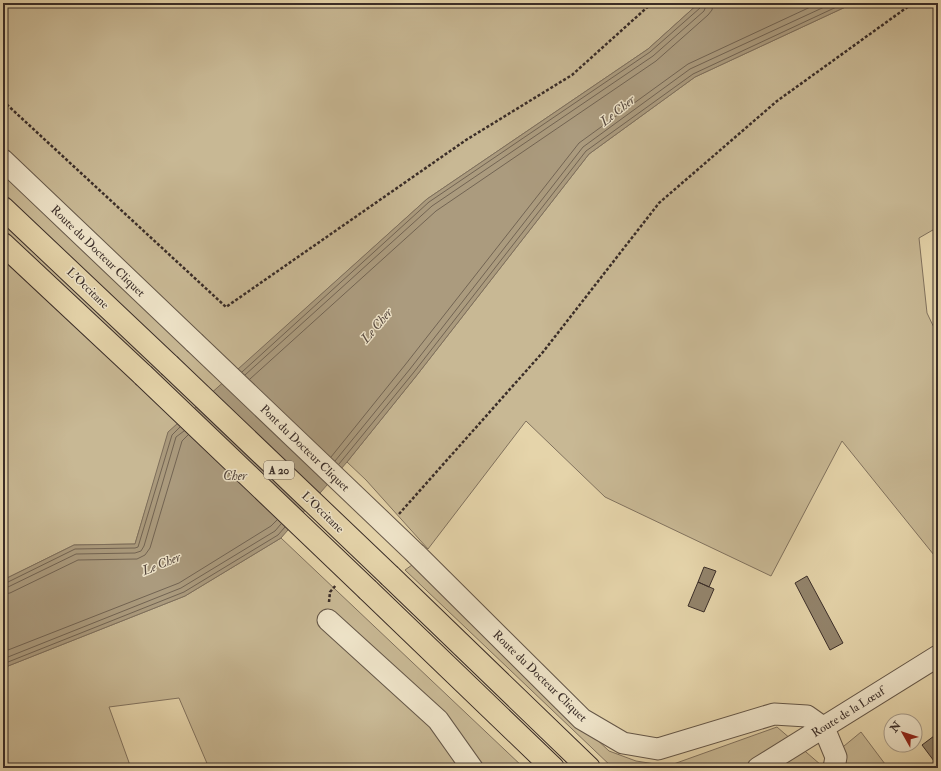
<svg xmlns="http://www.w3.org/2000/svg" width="941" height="771" viewBox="0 0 941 771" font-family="'IM FELL Double Pica',serif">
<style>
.green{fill:#c8b894;stroke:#81725e}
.water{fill:#ab9b7e;stroke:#7e6f5c}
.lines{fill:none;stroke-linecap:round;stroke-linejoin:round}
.shore{stroke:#726453;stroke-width:1}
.building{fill:#93846c;stroke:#3a2d28}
.minor-casing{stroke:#655748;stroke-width:23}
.highway-casing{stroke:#3a2d28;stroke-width:24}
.path{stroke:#3a2d28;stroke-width:2.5;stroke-dasharray:3 2;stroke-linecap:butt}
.minor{stroke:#eee3c8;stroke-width:21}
.highway{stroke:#e5d4aa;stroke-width:22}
.minor-bridge-casing{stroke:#655748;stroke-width:23;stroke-linecap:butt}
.highway-bridge-casing{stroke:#3a2d28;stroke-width:24;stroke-linecap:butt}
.minor-bridge{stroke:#eee3c8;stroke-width:21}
.highway-bridge{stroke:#e5d4aa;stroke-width:22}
.labels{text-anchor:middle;stroke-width:3;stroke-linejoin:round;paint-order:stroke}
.shield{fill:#eee3c8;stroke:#706458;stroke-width:1}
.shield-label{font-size:11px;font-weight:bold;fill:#3a2d28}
.street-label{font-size:12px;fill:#3a2d28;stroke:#eee3c8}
.water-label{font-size:13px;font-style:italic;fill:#56483e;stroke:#eee3c8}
</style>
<rect width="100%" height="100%" fill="#e5d4aa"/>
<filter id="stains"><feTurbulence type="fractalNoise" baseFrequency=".005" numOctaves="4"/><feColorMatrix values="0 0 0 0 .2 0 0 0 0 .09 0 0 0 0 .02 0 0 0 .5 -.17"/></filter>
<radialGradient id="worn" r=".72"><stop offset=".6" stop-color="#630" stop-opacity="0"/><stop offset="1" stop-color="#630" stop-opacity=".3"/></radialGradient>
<path class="green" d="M3,3H699L648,49L427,199L169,432L135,544L74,545L3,580Z
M854,3H938V227L919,238L927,313L938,336V560L842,441L771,576L605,497L526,421L428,549L366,480L347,462L417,375L589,154L695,77Z
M281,538L524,768H209L179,698L109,707L131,768H3V668L185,596Z
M412,565L609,751L636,761L668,766L777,727L821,765L861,732L888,768H613L405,570Z"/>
<path class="water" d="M699,3H854L695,77L589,154L417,375L347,462L281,538L185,596L3,668V580L74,545L135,544L168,432L427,199L648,49Z"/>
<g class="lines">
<path class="shore" d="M242,372L429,202L650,52L700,8L702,3
M245,375L432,206L653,56L704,11L707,3
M250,379L436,211L656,61L708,15L712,10L713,3
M331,457L405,365L579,143L688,64L819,3
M335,461L410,369L583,147L690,69L833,3
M339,464L414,372L586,151L693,74L845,3
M3,583H6L75,549L135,548L138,547L172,435L180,427
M3,588L8,587L76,554L135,553L141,551L144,546L176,437L184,431
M3,594L10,593L78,560L137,559L145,555L150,548L182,441L188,435
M3,652L179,583L271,526L277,520
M3,659L181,588L275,531L281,524
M3,664L184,592L278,535L285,527"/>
</g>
<path class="building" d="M704,567L716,571L709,587L698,582Z
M807,576L843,643L830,650L795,583Z
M698,582L714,589L704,612L688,606Z
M938,733V764L937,765L922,745Z"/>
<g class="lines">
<defs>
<path id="minor" d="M3,160L194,342
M416,554L582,719L623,743L658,749L774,714L807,716L824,728
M328,620L438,720L472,768
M824,728L836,757L834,768
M758,768L938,656"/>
<path id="highway" d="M3,208L169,365
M3,244L143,375
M390,576L589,768
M368,590L553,768"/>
</defs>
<use href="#minor" class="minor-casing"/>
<use href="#highway" class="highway-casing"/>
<path class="path" d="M3,101L226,307L466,140L572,75L652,3
M399,514L543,352L659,203L777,101L913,3
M329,602L330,592L336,585"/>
<use href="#minor" class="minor"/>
<use href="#highway" class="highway"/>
<defs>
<path id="minor-bridge" d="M194,342L416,554"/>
<path id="highway-bridge" d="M169,365L390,576
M143,375L368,590"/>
</defs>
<use href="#minor-bridge" class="minor-bridge-casing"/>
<use href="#highway-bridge" class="highway-bridge-casing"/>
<use href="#minor-bridge" class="minor-bridge"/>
<use href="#highway-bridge" class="highway-bridge"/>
</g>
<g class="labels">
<rect class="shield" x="264" y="461" width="30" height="18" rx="3"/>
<g class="shield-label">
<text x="279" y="474">A 20</text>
</g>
<g class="street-label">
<text transform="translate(98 251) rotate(44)" y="4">Route du Docteur Cliquet</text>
<text transform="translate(88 288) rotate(44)" y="4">L'Occitane</text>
<text transform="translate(305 448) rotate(44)" y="4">Pont du Docteur Cliquet</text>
<text transform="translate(323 512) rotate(44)" y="4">L'Occitane</text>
<text transform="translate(540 676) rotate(44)" y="4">Route du Docteur Cliquet</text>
<text transform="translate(848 712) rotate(-32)" y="4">Route de la Lœuf</text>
</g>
<g class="water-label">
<text transform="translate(617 110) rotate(-39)" y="5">Le Cher</text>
<text transform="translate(376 325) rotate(-50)" y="5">Le Cher</text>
<text x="235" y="480">Cher</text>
<text transform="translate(161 563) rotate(-22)" y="5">Le Cher</text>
</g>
</g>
<rect width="941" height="771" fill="none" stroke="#e5d4aa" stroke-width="16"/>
<rect x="4" y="4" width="933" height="763" fill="none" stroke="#3a2d28" stroke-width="2"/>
<rect x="8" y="8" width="925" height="755" fill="none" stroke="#3a2d28"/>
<g transform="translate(903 733) rotate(309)"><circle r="19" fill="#eee3c8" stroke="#a69a88"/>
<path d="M0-3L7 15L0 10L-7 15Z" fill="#8f2418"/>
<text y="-6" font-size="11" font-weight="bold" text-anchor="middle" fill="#3a2d28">N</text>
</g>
<rect width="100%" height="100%" filter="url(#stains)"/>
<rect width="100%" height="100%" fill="url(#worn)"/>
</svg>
